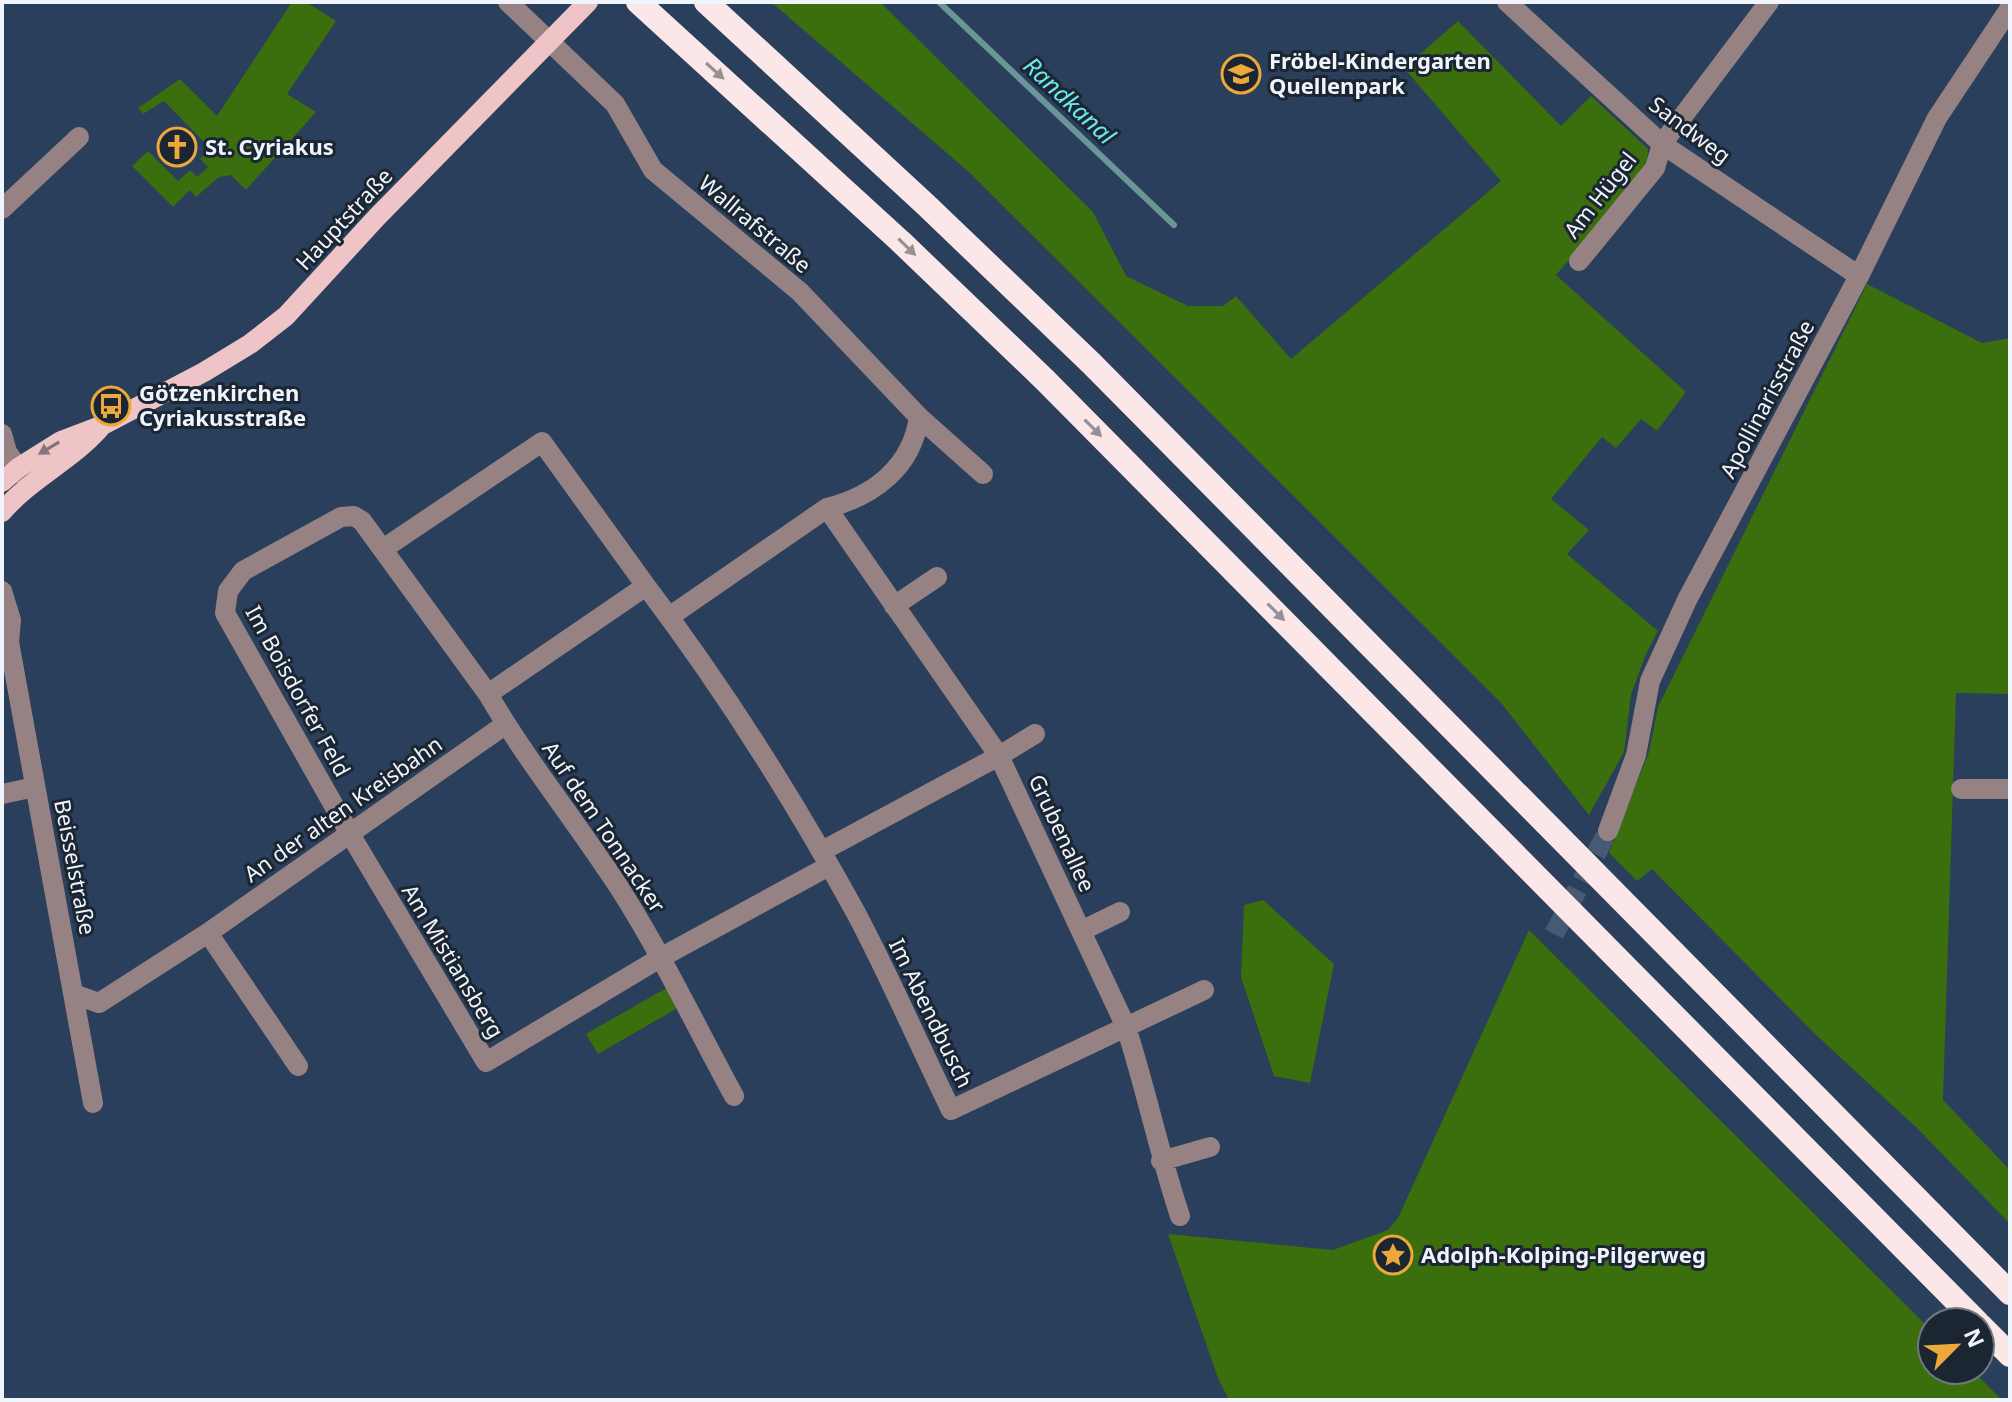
<svg xmlns="http://www.w3.org/2000/svg" width="2012" height="1402" viewBox="0 0 2012 1402" font-family="'Noto Sans',sans-serif">
<style>
.green{fill:#3b6e0c}
.lines{fill:none;stroke-linecap:round;stroke-linejoin:round}
.stream{stroke:#6a9698;stroke-width:6}
.minor-tunnel{stroke:#475a73;stroke-width:20;stroke-dasharray:20 10;stroke-linecap:butt}
.minor{stroke:#968283;stroke-width:20}
.major{stroke:#eec4c6;stroke-width:20}
.highway{stroke:#fbe7e8;stroke-width:24}
.oneway{fill:#969096}
.oneway2{fill:#84757c}
.labels{text-anchor:middle;stroke-width:6;stroke-linejoin:round;paint-order:stroke}
.poi-label{font-size:22px;font-weight:bold;fill:#f0f5fd;stroke:#1b2632;text-anchor:start}
.street-label{font-size:22px;fill:#f0f5fd;stroke:#1b2632}
.water-label{font-size:24px;font-style:italic;fill:#69e9e8;stroke:#1b2632}
</style>
<rect width="100%" height="100%" fill="#293f5b"/>
<path class="green" d="M292,2H306L336,21L287,94L316,112L246,190L231,175L219,177L196,197L190,190L173,207L132,166L148,151L178,181L190,170L197,177L208,167L200,159L211,149L164,101L143,114L138,108L180,79L217,116Z
M771,2H880L1093,212L1126,276L1188,306H1223L1236,296L1291,359L1501,181L1404,68L1458,21L1561,126L1591,96L1648,149L1647,169L1556,275L1686,392L1657,431L1641,419L1616,448L1602,437L1551,499L1589,530L1567,554L1658,631L1645,656L1631,695L1624,752L1589,815L1501,703L969,172Z
M1867,284L1982,343L2010,338V694L1956,693L1943,1100L2010,1170V1224L1918,1129L1816,1035L1652,869L1637,881L1609,853L1649,752L1658,707Z
M1263,900L1334,964L1310,1083L1274,1076L1241,977L1244,905Z
M1529,930L1932,1331V1370H1972L2002,1400H1229L1218,1378L1168,1234L1333,1250L1388,1230L1398,1218Z
M670,986L681,1006L598,1054L586,1034Z"/>
<g class="lines">
<path class="stream" d="M939,2L1174,225"/>
<path class="minor-tunnel" d="M1554,934L1608,831"/>
<path class="minor" d="M508,2L615,104L653,170L800,292L919,417L983,474
M1507,2L1662,144L1859,276
M2,209L79,137
M1579,261L1655,168L1662,144L1769,2
M2,434L7,452L27,480
M827,508L999,756L1126,1027C1146,1089 1159,1153 1180,1216
M383,549L542,442L646,586
M2,591L11,620L9,642L93,1103
M894,606L937,577
M669,617L827,508C874,496 912,467 919,417
M488,694L646,586C724,689 794,800 856,913C890,977 919,1045 951,1110L1204,990
M1961,789H2010
M2,794L35,787
M1608,831L1636,755L1650,681L1687,600L1859,276L1937,118L2010,8
M822,851L999,756L1035,734
M1081,931L1120,912
M208,933L298,1066
M76,995L99,1003L208,933L506,724
M734,1096C697,1028 663,957 622,892C579,825 528,763 488,694L362,521L354,516L341,517L243,571L228,591L225,613L350,834L486,1062L660,958L829,866
M1161,1161L1210,1147"/>
<path class="major" d="M2,482L18,468L61,441L103,425L204,372L250,344L286,316L377,217L588,2
M2,512C31,478 71,461 100,428"/>
<path class="highway" d="M638,2L900,241L1045,380L1977,1322
M706,2L925,204L1092,364L2010,1293
M1980,1325L2010,1355"/>
</g>
<defs><path id="oneway-solid" d="M-6-.8H1V-3.2L6.5 0L1 3.2V.8H-6Z" transform="scale(2)"/></defs>
<g class="oneway">
<use href="#oneway-solid" transform="translate(715 71) rotate(42)"/>
<use href="#oneway-solid" transform="translate(907 247) rotate(44)"/>
<use href="#oneway-solid" transform="translate(1093 428) rotate(45)"/>
<use href="#oneway-solid" transform="translate(1276 612) rotate(45)"/>
</g>
<use class="oneway2" href="#oneway-solid" transform="translate(49 448) rotate(149)"/>
<defs>
<symbol id="school-ring" viewBox="-11 -11 22 22"><circle r="9.5" fill="#1b2632" stroke="#eda83b" stroke-width="1.5"/><path d="M0-5L7-2L0 1L-7-2ZM-4 1L0 2.5L4 1V4Q0 6-4 4Z" fill="#eda83b"/></symbol>
<symbol id="church-ring" viewBox="-11 -11 22 22"><circle r="9.5" fill="#1b2632" stroke="#eda83b" stroke-width="1.5"/><path d="M-1.2-6h2.4v3.5h3.3v2.4h-3.3V6h-2.4V-.1h-3.3v-2.4h3.3Z" fill="#eda83b"/></symbol>
<symbol id="bus-ring" viewBox="-11 -11 22 22"><circle r="9.5" fill="#1b2632" stroke="#eda83b" stroke-width="1.5"/><path d="M-5-6H5V4H4V6H2V4H-2V6H-4V4H-5ZM-3.5-4V0h7V-4ZM-3.5 1.2v1.5H-2V1.2ZM2 1.2v1.5H3.5V1.2Z" fill="#eda83b"/></symbol>
<symbol id="sight-ring" viewBox="-11 -11 22 22"><circle r="9.5" fill="#1b2632" stroke="#eda83b" stroke-width="1.5"/><path d="M0-6L1.8-2.2L6-1.7L2.9 1.2L3.7 5.4L0 3.3L-3.7 5.4L-2.9 1.2L-6-1.7L-1.8-2.2Z" fill="#eda83b"/></symbol>
</defs>
<g fill-rule="evenodd">
<use href="#school-ring" x="1219" y="52" width="44" height="44"/>
<use href="#church-ring" x="155" y="125" width="44" height="44"/>
<use href="#bus-ring" x="89" y="384" width="44" height="44"/>
<use href="#sight-ring" x="1371" y="1233" width="44" height="44"/>
</g>
<g class="labels">
<g class="poi-label">
<text x="1269" y="69">Fröbel-Kindergarten<tspan x="1269" dy="25">Quellenpark</tspan></text>
<text x="205" y="155">St. Cyriakus</text>
<text x="139" y="401">Götzenkirchen<tspan x="139" dy="25">Cyriakusstraße</tspan></text>
<text x="1421" y="1263">Adolph-Kolping-Pilgerweg</text>
</g>
<g class="street-label">
<text transform="translate(1690 130) rotate(37)" y="8">Sandweg</text>
<text transform="translate(1600 195) rotate(-52)" y="8">Am Hügel</text>
<text transform="translate(344 219) rotate(-47)" y="8">Hauptstraße</text>
<text transform="translate(755 224) rotate(40)" y="8">Wallrafstraße</text>
<text transform="translate(1767 399) rotate(-62)" y="8">Apollinarisstraße</text>
<text transform="translate(298 691) rotate(61)" y="8">Im Boisdorfer Feld</text>
<text transform="translate(343 809) rotate(-35)" y="8">An der alten Kreisbahn</text>
<text transform="translate(604 827) rotate(56)" y="8">Auf dem Tonnacker</text>
<text transform="translate(1062 833) rotate(65)" y="8">Grubenallee</text>
<text transform="translate(75 867) rotate(79)" y="8">Beisselstraße</text>
<text transform="translate(453 961) rotate(59)" y="8">Am Mistiansberg</text>
<text transform="translate(931 1013) rotate(64)" y="8">Im Abendbusch</text>
</g>
<g class="water-label">
<text transform="translate(1069 101) rotate(43)" y="8">Randkanal</text>
</g>
</g>
<rect width="2012" height="1402" fill="none" stroke="#f0f5fd" stroke-width="8"/>
<g transform="translate(1956 1346) rotate(66)"><circle r="38" fill="#1b2632" stroke="#707983" stroke-width="2"/>
<path d="M0-6L14 30L0 20L-14 30Z" fill="#eda83b"/>
<text y="-12" font-size="22" font-weight="bold" text-anchor="middle" fill="#f0f5fd">N</text>
</g>
</svg>
